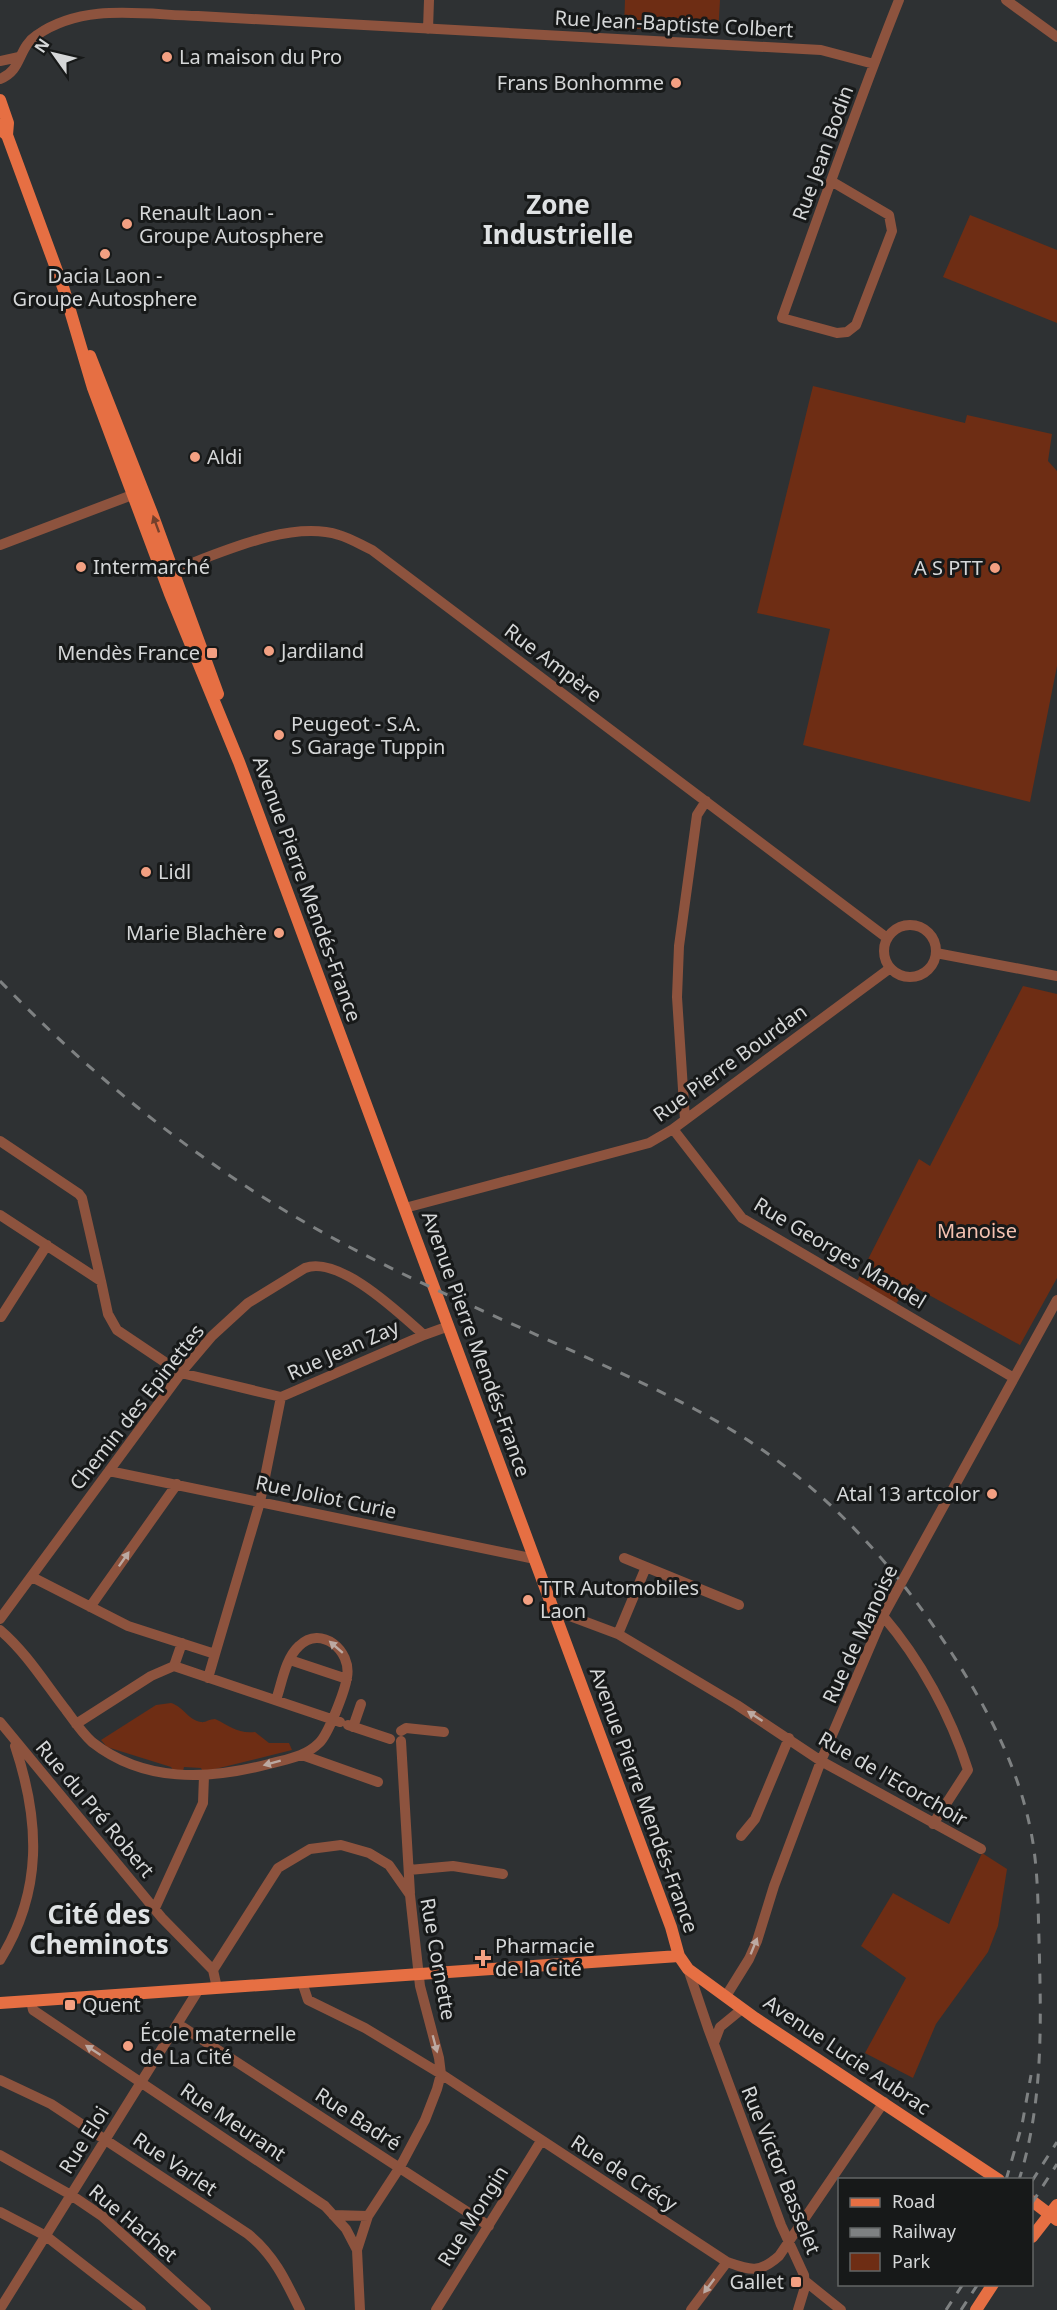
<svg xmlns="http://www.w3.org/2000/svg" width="1057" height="2310" viewBox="0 0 1057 2310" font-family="'Noto Sans',sans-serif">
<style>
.green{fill:#6e2d14}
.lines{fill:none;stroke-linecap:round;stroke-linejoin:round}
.minor{stroke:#8d533e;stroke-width:10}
.major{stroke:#e66f43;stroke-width:12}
.rail{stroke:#7e8182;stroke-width:3;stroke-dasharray:10 10;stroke-linecap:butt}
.oneway{fill:#74402c}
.oneway2{fill:#bca9a2}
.poi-dot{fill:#f3a082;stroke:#171919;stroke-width:2}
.labels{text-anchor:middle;stroke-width:6;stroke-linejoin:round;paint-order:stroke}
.street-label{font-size:20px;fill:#d5d7d8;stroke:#171919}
.poi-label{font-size:20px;fill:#d5d7d8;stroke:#171919;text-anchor:start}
.park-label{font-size:20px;fill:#f5c2b1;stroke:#171919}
.district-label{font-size:26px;font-weight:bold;fill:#dfe2e4;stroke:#171919}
</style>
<rect width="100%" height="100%" fill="#2e3133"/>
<path class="green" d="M625,0H720L718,35L624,28Z
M970,215L1057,250V323L943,277Z
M813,386L965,423L967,415L1052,434L1048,461L1057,471V666L1030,802L803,745L830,629L757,613Z
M1023,986L1057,994V1278L1020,1345L909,1284L896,1304L857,1281L919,1159L930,1166Z
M171,1703C184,1707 188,1720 201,1722C205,1723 209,1719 215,1719C230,1726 238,1734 255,1732L269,1743H289L292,1750L203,1772L201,1768L184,1767L183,1771L173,1770L171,1767L107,1747L101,1740L156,1705Z
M982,1853L1007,1869L998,1926L988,1952L936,2024L913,2078L865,2053L906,1978L861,1946L893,1893L949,1924Z"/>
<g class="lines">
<path class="minor" d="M1006,0L1057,37
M428,29L429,0
M0,61L19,57
M0,79C23,70 17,48 37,35C85,2 144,15 198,16L821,50L874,64
M831,181L889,215L892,231L856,325L847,332L837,333L782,318C820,212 857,105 899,0
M0,545L140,492
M166,573C214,556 288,519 339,535C350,538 361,545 372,550L887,938
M884 951a26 26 0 1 1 52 0a26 26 0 1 1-52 0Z
M936,953L1057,976
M685,1120L677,997L679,946L697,815L706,801
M673,1129L742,1218L1014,1378
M0,1141L79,1194L82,1198L101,1281L0,1215
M405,1208L649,1143L673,1129L889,969
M101,1281L108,1314L117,1330L181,1373L281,1397L424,1335L449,1326
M1,1317L47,1245
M109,1471L535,1559
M624,1558L646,1567
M32,1577L128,1626L215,1654L208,1678
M90,1607L177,1484
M556,1614L570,1616L618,1634L737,1705L821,1761L981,1849
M883,1616C920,1659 951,1716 968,1770L933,1824
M0,1619L184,1369L212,1336L248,1303L305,1268C339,1255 399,1313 424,1335
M0,1630C26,1652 45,1683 66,1710C74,1721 82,1733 92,1742C144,1783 208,1780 269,1764C287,1759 305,1757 319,1743C328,1735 345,1691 347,1677C352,1651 321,1624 299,1646C285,1659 282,1683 276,1700
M618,1634L646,1567L739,1605
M182,1643L174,1666L340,1722
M215,1654L260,1502L281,1397
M290,1660L347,1679
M0,1722L162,1918L213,1970
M76,1724L151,1676L174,1666
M348,1725L390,1739
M353,1727L361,1704
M401,1731L406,1728L444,1732
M401,1741L410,1893
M302,1755L378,1782
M741,1836L755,1819L789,1738
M409,1870L453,1866L503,1874
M155,1908L203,1803L204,1776
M0,1960C43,1891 40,1821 15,1746
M688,1969L708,2028L781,2225L804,2275L805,2287L798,2310
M302,1982L308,2000L365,2028L441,2074L727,2262C750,2270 759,2274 779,2256L884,2102
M217,1988L213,1970L278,1868L310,1849L341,1845L369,1853L389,1865L410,1895L420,1986L439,2058L441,2074L437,2089L425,2120L400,2167L368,2216L357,2250
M726,1996L749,1959L757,1941L774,1886L821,1761L883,1616L1057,1300
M31,2001L33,2010L325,2206L346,2229L357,2250L360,2310
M178,2024L489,2226
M714,2043L720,2027L742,2009
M0,2080L51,2104L248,2234C274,2255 286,2281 300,2310
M0,2155L71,2195L102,2216L206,2310
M0,2212L46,2236L141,2310
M333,2215L368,2216
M805,2281L841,2310
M0,2309L199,1989
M436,2310L541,2141
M691,2310L727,2262"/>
<path class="major" d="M0,100L8,123L7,135
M0,125L2,131L7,135L64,290L93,388L170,594L239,762L671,1927L679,1956L688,1969L755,2018L999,2180
M90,356L153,516L218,694
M0,2003L679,1956
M1032,2201L1057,2220
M1032,2237L1057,2205
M976,2310L993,2284"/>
<path class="rail" d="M0,981C93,1077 196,1161 313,1227C406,1280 506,1320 603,1365C658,1390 714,1416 764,1451C837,1502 898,1571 947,1646C987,1707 1021,1770 1033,1843C1038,1875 1038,1907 1039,1939C1041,2020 1044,2101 1019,2180
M1006,2180L1022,2125L1031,2075
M1032,2181L1057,2142
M1032,2203L1057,2164
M946,2310L963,2284
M961,2310L978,2284"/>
</g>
<defs><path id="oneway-solid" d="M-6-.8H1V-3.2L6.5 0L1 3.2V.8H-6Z" transform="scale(1.5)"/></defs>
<use class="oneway" href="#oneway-solid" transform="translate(156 524) rotate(-110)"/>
<g class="oneway2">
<use href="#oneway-solid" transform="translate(124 1559) rotate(-55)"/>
<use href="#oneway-solid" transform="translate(336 1647) rotate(-139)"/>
<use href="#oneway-solid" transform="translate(755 1716) rotate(-147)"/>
<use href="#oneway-solid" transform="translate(272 1763) rotate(165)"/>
<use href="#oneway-solid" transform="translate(754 1946) rotate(-68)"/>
<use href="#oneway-solid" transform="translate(435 2044) rotate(75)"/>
<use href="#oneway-solid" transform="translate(93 2050) rotate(-147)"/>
<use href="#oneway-solid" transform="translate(709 2286) rotate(127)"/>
</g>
<g class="poi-dot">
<circle cx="167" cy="57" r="6"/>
<circle cx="676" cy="83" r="6"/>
<circle cx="127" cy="224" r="6"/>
<circle cx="105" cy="254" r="6"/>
<circle cx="195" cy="457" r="6"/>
<circle cx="81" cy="567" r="6"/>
<circle cx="995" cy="568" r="6"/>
<circle cx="269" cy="651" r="6"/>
<rect x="206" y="647" width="12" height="12" rx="3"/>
<circle cx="279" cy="735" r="6"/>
<circle cx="146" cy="872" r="6"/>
<circle cx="279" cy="933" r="6"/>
<circle cx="992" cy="1494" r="6"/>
<circle cx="528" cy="1600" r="6"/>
<path d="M480 1949h6v6h6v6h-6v6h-6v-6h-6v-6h6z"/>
<rect x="64" y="1999" width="12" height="12" rx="3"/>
<circle cx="128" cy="2046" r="6"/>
<rect x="790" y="2276" width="12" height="12" rx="3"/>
</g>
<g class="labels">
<g class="street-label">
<text transform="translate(674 24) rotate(3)" y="7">Rue Jean-Baptiste Colbert</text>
<text transform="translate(823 153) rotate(-70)" y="7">Rue Jean Bodin</text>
<text transform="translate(553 663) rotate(37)" y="7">Rue Ampère</text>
<text transform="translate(307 889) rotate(70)" y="7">Avenue Pierre Mendés-France</text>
<text transform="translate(730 1063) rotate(-36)" y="7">Rue Pierre Bourdan</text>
<text transform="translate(840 1253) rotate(31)" y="7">Rue Georges Mandel</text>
<text transform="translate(476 1344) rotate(70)" y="7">Avenue Pierre Mendés-France</text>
<text transform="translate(343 1350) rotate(-24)" y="7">Rue Jean Zay</text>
<text transform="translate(137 1407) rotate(-52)" y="7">Chemin des Epinettes</text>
<text transform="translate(326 1497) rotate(12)" y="7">Rue Joliot Curie</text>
<text transform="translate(860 1634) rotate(-65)" y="7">Rue de Manoise</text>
<text transform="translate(893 1779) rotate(30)" y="7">Rue de l'Ecorchoir</text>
<text transform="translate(644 1800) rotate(70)" y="7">Avenue Pierre Mendés-France</text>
<text transform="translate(95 1809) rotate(50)" y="7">Rue du Pré Robert</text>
<text transform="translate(438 1959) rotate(80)" y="7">Rue Cornette</text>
<text transform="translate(847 2055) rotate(34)" y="7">Avenue Lucie Aubrac</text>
<text transform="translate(358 2119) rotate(33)" y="7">Rue Badré</text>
<text transform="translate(233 2122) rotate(34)" y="7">Rue Meurant</text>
<text transform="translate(84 2140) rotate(-58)" y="7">Rue Eloi</text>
<text transform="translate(175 2164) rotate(34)" y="7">Rue Varlet</text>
<text transform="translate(781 2170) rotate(68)" y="7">Rue Victor Basselet</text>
<text transform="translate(624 2173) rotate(33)" y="7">Rue de Crécy</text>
<text transform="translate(473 2216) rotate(-58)" y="7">Rue Mongin</text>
<text transform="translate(133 2223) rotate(40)" y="7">Rue Hachet</text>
</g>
<g class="poi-label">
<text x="179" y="64">La maison du Pro</text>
<text x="664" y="90" text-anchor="end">Frans Bonhomme</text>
<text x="139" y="220">Renault Laon -<tspan x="139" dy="23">Groupe Autosphere</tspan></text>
<text x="105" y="283" text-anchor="middle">Dacia Laon -<tspan x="105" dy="23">Groupe Autosphere</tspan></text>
<text x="207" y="464">Aldi</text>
<text x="93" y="574">Intermarché</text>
<text x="983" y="575" text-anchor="end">A S PTT</text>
<text x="281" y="658">Jardiland</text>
<text x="200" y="660" text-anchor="end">Mendès France</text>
<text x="291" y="731">Peugeot - S.A.<tspan x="291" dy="23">S Garage Tuppin</tspan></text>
<text x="158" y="879">Lidl</text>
<text x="267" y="940" text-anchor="end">Marie Blachère</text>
<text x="980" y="1501" text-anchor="end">Atal 13 artcolor</text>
<text x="540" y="1595">TTR Automobiles<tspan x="540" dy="23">Laon</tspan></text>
<text x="495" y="1953">Pharmacie<tspan x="495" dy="23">de la Cité</tspan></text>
<text x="82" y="2012">Quent</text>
<text x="140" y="2041">École maternelle<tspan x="140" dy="23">de La Cité</tspan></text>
<text x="784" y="2289" text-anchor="end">Gallet</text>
</g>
<g class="park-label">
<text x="977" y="1238">Manoise</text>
</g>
<g class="district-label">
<text x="558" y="214">Zone<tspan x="558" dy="30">Industrielle</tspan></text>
<text x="99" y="1924">Cité des<tspan x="99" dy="30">Cheminots</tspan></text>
</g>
</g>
<rect x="838" y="2178" width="195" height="108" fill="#171919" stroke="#636565" stroke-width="1.5"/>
<rect x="850" y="2198" width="30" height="9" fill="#e66f43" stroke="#636565" stroke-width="1.5"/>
<text x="892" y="2208" font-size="18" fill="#d5d7d8">Road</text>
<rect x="850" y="2228" width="30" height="9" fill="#7e8182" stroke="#636565" stroke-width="1.5"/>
<text x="892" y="2238" font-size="18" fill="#d5d7d8">Railway</text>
<rect x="850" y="2253" width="30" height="18" fill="#6e2d14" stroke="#636565" stroke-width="1.5"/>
<text x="892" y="2268" font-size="18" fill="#d5d7d8">Park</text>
<g transform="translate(54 54) rotate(304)" stroke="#171919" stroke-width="4.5" paint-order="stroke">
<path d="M0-4.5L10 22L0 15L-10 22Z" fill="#d5d7d8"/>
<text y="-9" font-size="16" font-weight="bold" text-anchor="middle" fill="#d5d7d8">N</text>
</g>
</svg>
